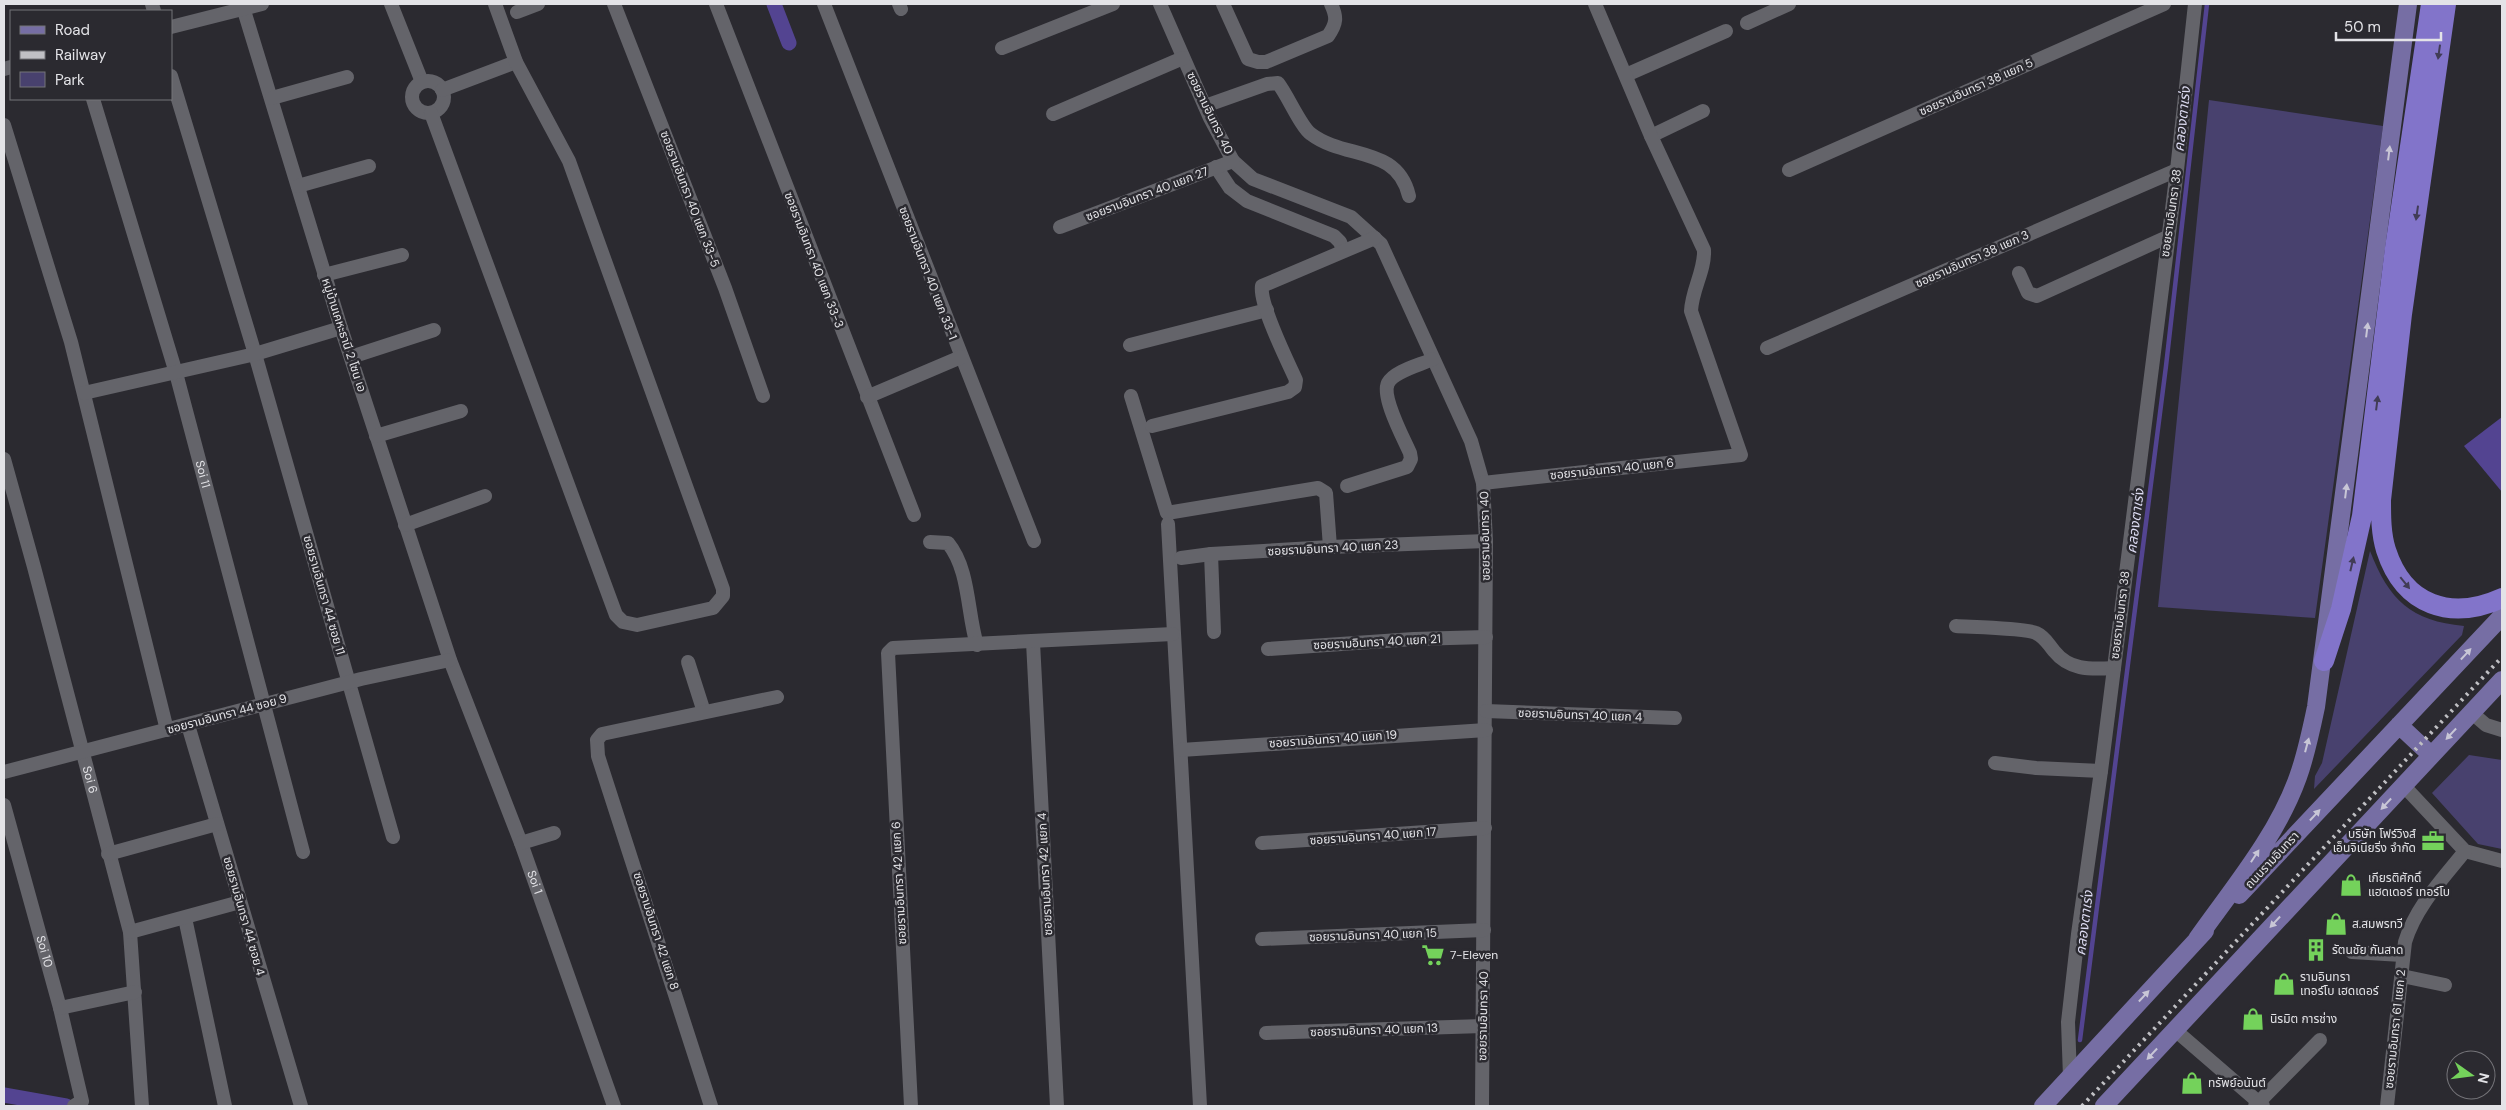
<svg xmlns="http://www.w3.org/2000/svg" width="2506" height="1110" viewBox="0 0 2506 1110" font-family="'DM Sans','Noto Sans Thai',sans-serif">
<style>
.green{fill:#48416e}
.water{fill:#534491}
.lines{fill:none;stroke-linecap:round;stroke-linejoin:round}
.stream{stroke:#534491;stroke-width:4.5}
.canal{stroke:#534491;stroke-width:15}
.minor{stroke:#64646a;stroke-width:14}
.major{stroke:#766ea4;stroke-width:18}
.highway{stroke:#8274ca;stroke-width:20}
.rail{stroke:#c0c0c4;stroke-width:4;stroke-dasharray:2.5 5;stroke-linecap:butt}
.oneway{fill:#413c56}
.oneway2{fill:#c8c6d6}
.labels{text-anchor:middle;stroke-width:5;stroke-linejoin:round;paint-order:stroke}
.street-label{font-size:12px;fill:#e3e3e7;stroke:#2b2a30}
.poi-label{font-size:12px;fill:#e3e3e7;stroke:#2b2a30;text-anchor:start}
.water-label{font-size:14px;font-style:italic;fill:#dcdbf1;stroke:#2b2a30}
</style>
<rect width="100%" height="100%" fill="#2b2a30"/>
<path class="green" d="M2209,100L2383,126L2315,618L2158,607Z
M2370,551C2389,600 2411,621 2464,626L2462,635L2314,789L2315,776L2322,763Z
M2469,755L2502,760V849L2478,844L2432,793Z"/>
<path class="water" d="M2502,417V492L2464,446Z"/>
<g class="lines">
<path class="stream" d="M2080,1040L2166,366L2207,4"/>
<path class="canal" d="M774,4L789,43
M4,1095L66,1106"/>
<g class="minor">
<path d="M152,4L154,11"/>
<path id="s1" d="M242,4L341,328L450,660L521,843L614,1106"/>
<path d="M391,4L422,82"/>
<path d="M614,4L725,288L763,396"/>
<path d="M716,4L914,515"/>
<path d="M824,4L1034,541"/>
<path d="M899,4L901,9"/>
<path d="M1160,4L1210,118L1233,161L1253,179L1351,217L1381,244L1471,441L1483,483L1486,541L1482,1106"/>
<path d="M1223,4L1248,59L1258,62H1266L1328,36C1337,23 1337,17 1331,4"/>
<path d="M517,12L538,4"/>
<path d="M1747,23L1789,4"/>
<path d="M171,27L262,4"/>
<path d="M1002,48L1113,4"/>
<path d="M4,69L11,67"/>
<path d="M1626,75L1726,31"/>
<path d="M171,76L255,354L393,837"/>
<circle cx="428" cy="97" r="16"/>
<path d="M442,90L516,62"/>
<path d="M272,98L347,77"/>
<path id="s2" d="M93,99L176,373L303,852"/>
<path d="M1205,106L1267,84L1278,83C1288,96 1301,127 1311,134C1345,160 1397,145 1409,196"/>
<path d="M431,113L616,615L623,622L637,625L713,608L723,596V589L569,161L516,62L495,4"/>
<path d="M1053,114L1183,58"/>
<path d="M4,125L71,342L167,730"/>
<path d="M1651,136L1703,111"/>
<path d="M1216,167L1230,188L1247,201L1334,236L1340,242L1343,250"/>
<path d="M1789,170L2164,4"/>
<path d="M298,186L369,166"/>
<path d="M1060,227L1233,161"/>
<path d="M2019,273L2028,293L2037,296L2167,237"/>
<path d="M324,275L402,255"/>
<path d="M1130,345L1267,310"/>
<path d="M1767,348L2177,170"/>
<path d="M351,357L434,330"/>
<path d="M84,393L255,354L341,328"/>
<path d="M1131,396L1167,513L1318,488L1326,493L1330,547"/>
<path d="M867,397L961,357"/>
<path d="M1152,426L1288,392L1295,387L1296,380C1287,360 1259,304 1262,286L1375,238"/>
<path d="M376,436L461,411"/>
<path id="s3" d="M4,459L34,567L130,932L142,1106"/>
<path d="M1483,483L1741,455L1691,311C1692,289 1705,271 1704,250L1651,136L1595,4"/>
<path d="M1347,486L1407,467L1411,459L1410,453C1404,439 1381,397 1388,383C1394,371 1420,365 1433,359"/>
<path d="M1168,524L1200,1106"/>
<path d="M405,525L485,496"/>
<path d="M930,542L948,543C970,570 967,613 977,645"/>
<path d="M1211,554L1214,632"/>
<path d="M1181,558L1211,554L1330,547L1486,541"/>
<path d="M1956,626C1971,627 2026,628 2036,633C2045,637 2048,644 2054,651C2070,671 2091,669 2114,668"/>
<path d="M1033,642L1057,1106"/>
<path d="M1268,649L1414,639L1486,637"/>
<path d="M688,662L704,712"/>
<path d="M1486,711L1675,718"/>
<path d="M2472,713L2486,725L2502,730"/>
<path d="M188,725L301,1106"/>
<path d="M1181,750L1486,730"/>
<path d="M1995,763L2036,768L2101,771"/>
<path d="M4,772L361,679L450,660"/>
<path d="M2403,785L2465,851L2502,861"/>
<path id="s4" d="M4,805L60,1008L82,1101L74,1106"/>
<path d="M521,843L554,833"/>
<path d="M1262,843L1485,828"/>
<path d="M108,854L217,824"/>
<path d="M185,918L225,1106"/>
<path d="M130,932L240,902"/>
<path d="M1262,939L1484,930"/>
<path d="M2352,952L2402,955"/>
<path d="M2402,976L2445,985"/>
<path d="M60,1008L135,992"/>
<path d="M2175,1030L2263,1106"/>
<path d="M1266,1033L1483,1026"/>
<path d="M2070,1077L2068,1022L2078,934L2101,771L2177,170L2195,4"/>
<path d="M711,1106L598,756L597,740L602,734L777,697"/>
<path d="M911,1106L888,653L893,648L1173,634"/>
<path d="M2255,1106L2320,1040"/>
<path d="M2387,1106L2405,942C2416,906 2442,880 2465,851"/>
</g>
<path class="major" d="M2399,725L2431,755
M2239,895L2502,616
M2197,939C2233,888 2277,836 2298,777C2306,755 2311,731 2316,707L2408,4
M2043,1106L2205,931
M2104,1106L2502,680"/>
<path class="highway" d="M2446,4L2402,314L2381,500C2381,517 2381,534 2386,550C2404,606 2451,621 2502,598
M2324,661L2341,609L2362,516L2395,248L2431,4"/>
<path class="rail" d="M2082,1106L2502,657"/>
</g>
<defs><path id="oneway-solid" d="M-6-.8H1V-3.2L6.5 0L1 3.2V.8H-6Z" transform="scale(1.25)"/></defs>
<g class="oneway">
<use href="#oneway-solid" transform="translate(2439 52) rotate(98)"/>
<use href="#oneway-solid" transform="translate(2417 213) rotate(98)"/>
<use href="#oneway-solid" transform="translate(2377 403) rotate(-83)"/>
<use href="#oneway-solid" transform="translate(2352 564) rotate(-77)"/>
<use href="#oneway-solid" transform="translate(2405 583) rotate(51)"/>
</g>
<g class="oneway2">
<use href="#oneway-solid" transform="translate(2389 153) rotate(-83)"/>
<use href="#oneway-solid" transform="translate(2367 330) rotate(-83)"/>
<use href="#oneway-solid" transform="translate(2346 491) rotate(-83)"/>
<use href="#oneway-solid" transform="translate(2466 654) rotate(-47)"/>
<use href="#oneway-solid" transform="translate(2451 734) rotate(133)"/>
<use href="#oneway-solid" transform="translate(2307 745) rotate(-75)"/>
<use href="#oneway-solid" transform="translate(2386 804) rotate(133)"/>
<use href="#oneway-solid" transform="translate(2315 815) rotate(-47)"/>
<use href="#oneway-solid" transform="translate(2255 856) rotate(-57)"/>
<use href="#oneway-solid" transform="translate(2275 922) rotate(133)"/>
<use href="#oneway-solid" transform="translate(2144 996) rotate(-47)"/>
<use href="#oneway-solid" transform="translate(2152 1054) rotate(133)"/>
</g>
<defs>
<symbol id="office-bare" viewBox="-9 -9 18 18"><path d="M-6-3h4V-5.5h4V-3h4V5H-6ZM-1-4.5V-3h2v-1.5ZM-6 0V1H6V0Z" fill="#74d25b" stroke="#2b2a30" stroke-width="2.5" paint-order="stroke"/></symbol>
<symbol id="shop-bare" viewBox="-9 -9 18 18"><path d="M-5-2.5h2.3a2.7 3.5 0 0 1 5.4 0H5L5.5 6h-11ZM-1.5-2.5h3a1.5 2.3 0 0 0-3 0Z" fill="#74d25b" stroke="#2b2a30" stroke-width="2.5" paint-order="stroke"/></symbol>
<symbol id="building-bare" viewBox="-9 -9 18 18"><path d="M-4-6H4V6H1V3H-1V6H-4ZM-2.5-4.3h1.7v1.8h-1.7ZM.8-4.3h1.7v1.8H.8ZM-2.5-1h1.7V.8h-1.7ZM.8-1h1.7V.8H.8Z" fill="#74d25b" stroke="#2b2a30" stroke-width="2.5" paint-order="stroke"/></symbol>
<symbol id="supermarket-bare" viewBox="-9 -9 18 18"><path d="M-6-5.5h2.5l.6 2H6L4.5 2H-2.5L-4.4-4H-6ZM-1.5 3.2a1.3 1.3 0 1 0 .1 0ZM3 3.2a1.3 1.3 0 1 0 .1 0Z" fill="#74d25b" stroke="#2b2a30" stroke-width="2.5" paint-order="stroke"/></symbol>
</defs>
<g fill-rule="evenodd">
<use href="#office-bare" x="2417" y="825" width="32" height="32"/>
<use href="#shop-bare" x="2335" y="869" width="32" height="32"/>
<use href="#shop-bare" x="2320" y="908" width="32" height="32"/>
<use href="#building-bare" x="2300" y="934" width="32" height="32"/>
<use href="#supermarket-bare" x="1417" y="939" width="32" height="32"/>
<use href="#shop-bare" x="2268" y="968" width="32" height="32"/>
<use href="#shop-bare" x="2237" y="1003" width="32" height="32"/>
<use href="#shop-bare" x="2176" y="1067" width="32" height="32"/>
</g>
<g class="labels">
<g class="street-label">
<text transform="translate(1976 87) rotate(-24)" y="4">ซอยรามอินทรา 38 แยก 5</text>
<text transform="translate(1210 113) rotate(64)" y="4">ซอยรามอินทรา 40</text>
<text transform="translate(1147 194) rotate(-21)" y="4">ซอยรามอินทรา 40 แยก 27</text>
<text transform="translate(690 199) rotate(69)" y="4">ซอยรามอินทรา 40 แยก 33-5</text>
<text transform="translate(2171 213) rotate(-82)" y="4">ซอยรามอินทรา 38</text>
<text transform="translate(1972 259) rotate(-24)" y="4">ซอยรามอินทรา 38 แยก 3</text>
<text transform="translate(814 260) rotate(69)" y="4">ซอยรามอินทรา 40 แยก 33-3</text>
<text transform="translate(928 273) rotate(69)" y="4">ซอยรามอินทรา 40 แยก 33-1</text>
<text transform="translate(344 335) rotate(72)" y="4">หมู่บ้านเคหะธานี 2 โซน เอ</text>
<text transform="translate(1612 469) rotate(-6)" y="4">ซอยรามอินทรา 40 แยก 6</text>
<text dy="4" stroke="none"><textPath href="#s2" startOffset="391">Soi 11</textPath></text>
<text transform="translate(1485 536) rotate(-91)" y="4">ซอยรามอินทรา 40</text>
<text transform="translate(1333 548) rotate(-3)" y="4">ซอยรามอินทรา 40 แยก 23</text>
<text transform="translate(324 595) rotate(74)" y="4">ซอยรามอินทรา 44 ซอย 11</text>
<text transform="translate(2120 615) rotate(-83)" y="4">ซอยรามอินทรา 38</text>
<text transform="translate(1377 642) rotate(-3)" y="4">ซอยรามอินทรา 40 แยก 21</text>
<text transform="translate(227 714) rotate(-15)" y="4">ซอยรามอินทรา 44 ซอย 9</text>
<text transform="translate(1580 715) rotate(2)" y="4">ซอยรามอินทรา 40 แยก 4</text>
<text transform="translate(1333 739) rotate(-4)" y="4">ซอยรามอินทรา 40 แยก 19</text>
<text dy="4" stroke="none"><textPath href="#s3" startOffset="332">Soi 6</textPath></text>
<text transform="translate(1373 836) rotate(-4)" y="4">ซอยรามอินทรา 40 แยก 17</text>
<text transform="translate(2272 860) rotate(-47)" y="4">ถนนรามอินทรา</text>
<text transform="translate(1045 874) rotate(-93)" y="4">ซอยรามอินทรา 42 แยก 4</text>
<text dy="4" stroke="none"><textPath href="#s1" startOffset="926">Soi 1</textPath></text>
<text transform="translate(899 883) rotate(-93)" y="4">ซอยรามอินทรา 42 แยก 6</text>
<text transform="translate(244 916) rotate(74)" y="4">ซอยรามอินทรา 44 ซอย 4</text>
<text transform="translate(656 931) rotate(72)" y="4">ซอยรามอินทรา 42 แยก 8</text>
<text transform="translate(1373 935) rotate(-2)" y="4">ซอยรามอินทรา 40 แยก 15</text>
<text dy="4" stroke="none"><textPath href="#s4" startOffset="152">Soi 10</textPath></text>
<text transform="translate(1483 1016) rotate(-89)" y="4">ซอยรามอินทรา 40</text>
<text transform="translate(2395 1029) rotate(-84)" y="4">ซอยรามอินทรา 61 แยก 2</text>
<text transform="translate(1374 1030) rotate(-2)" y="4">ซอยรามอินทรา 40 แยก 13</text>
</g>
<g class="poi-label">
<text x="2416" y="838" text-anchor="end">บริษัท โฟร์วิงส์<tspan x="2416" dy="14">เอ็นจิเนียริ่ง จำกัด</tspan></text>
<text x="2368" y="882">เกียรติศักดิ์<tspan x="2368" dy="14">แฮดเดอร์ เทอร์โบ</tspan></text>
<text x="2352" y="928">ส.สมพรทวี</text>
<text x="2332" y="954">รัตนชัย กันสาด</text>
<text x="1450" y="959">7-Eleven</text>
<text x="2300" y="981">รามอินทรา<tspan x="2300" dy="14">เทอร์โบ เฮดเดอร์</tspan></text>
<text x="2270" y="1023">นิรมิต การช่าง</text>
<text x="2208" y="1087">ทรัพย์อนันต์</text>
</g>
<g class="water-label">
<text transform="translate(2182 119) rotate(-84)" y="5">คลองตาเร่ง</text>
<text transform="translate(2135 521) rotate(-83)" y="5">คลองตาเร่ง</text>
<text transform="translate(2084 923) rotate(-83)" y="5">คลองตาเร่ง</text>
</g>
</g>
<rect width="2506" height="1110" fill="none" stroke="#e3e3e7" stroke-width="10"/>
<rect x="10" y="10" width="162" height="90" fill="#2b2a30" stroke="#757479"/>
<rect x="20" y="26" width="25" height="8" fill="#766ea4" stroke="#757479"/>
<text x="55" y="35" font-size="15" fill="#e3e3e7">Road</text>
<rect x="20" y="51" width="25" height="8" fill="#c0c0c4" stroke="#757479"/>
<text x="55" y="60" font-size="15" fill="#e3e3e7">Railway</text>
<rect x="20" y="72" width="25" height="15" fill="#48416e" stroke="#757479"/>
<text x="55" y="85" font-size="15" fill="#e3e3e7">Park</text>
<g transform="translate(2471 1075) rotate(104)"><circle r="24" fill="#2b2a30" stroke="#757479"/>
<path d="M0-4L9 19L0 12L-9 19Z" fill="#74d25b"/>
<text y="-8" font-size="14" font-weight="bold" text-anchor="middle" fill="#e3e3e7">N</text>
</g>
<path d="M2336 32v8h105v-8" fill="none" stroke="#e3e3e7" stroke-width="2.5"/>
<text x="2344" y="32" font-size="15" fill="#e3e3e7" stroke="#2b2a30" stroke-width="4" paint-order="stroke">50 m</text>
</svg>
